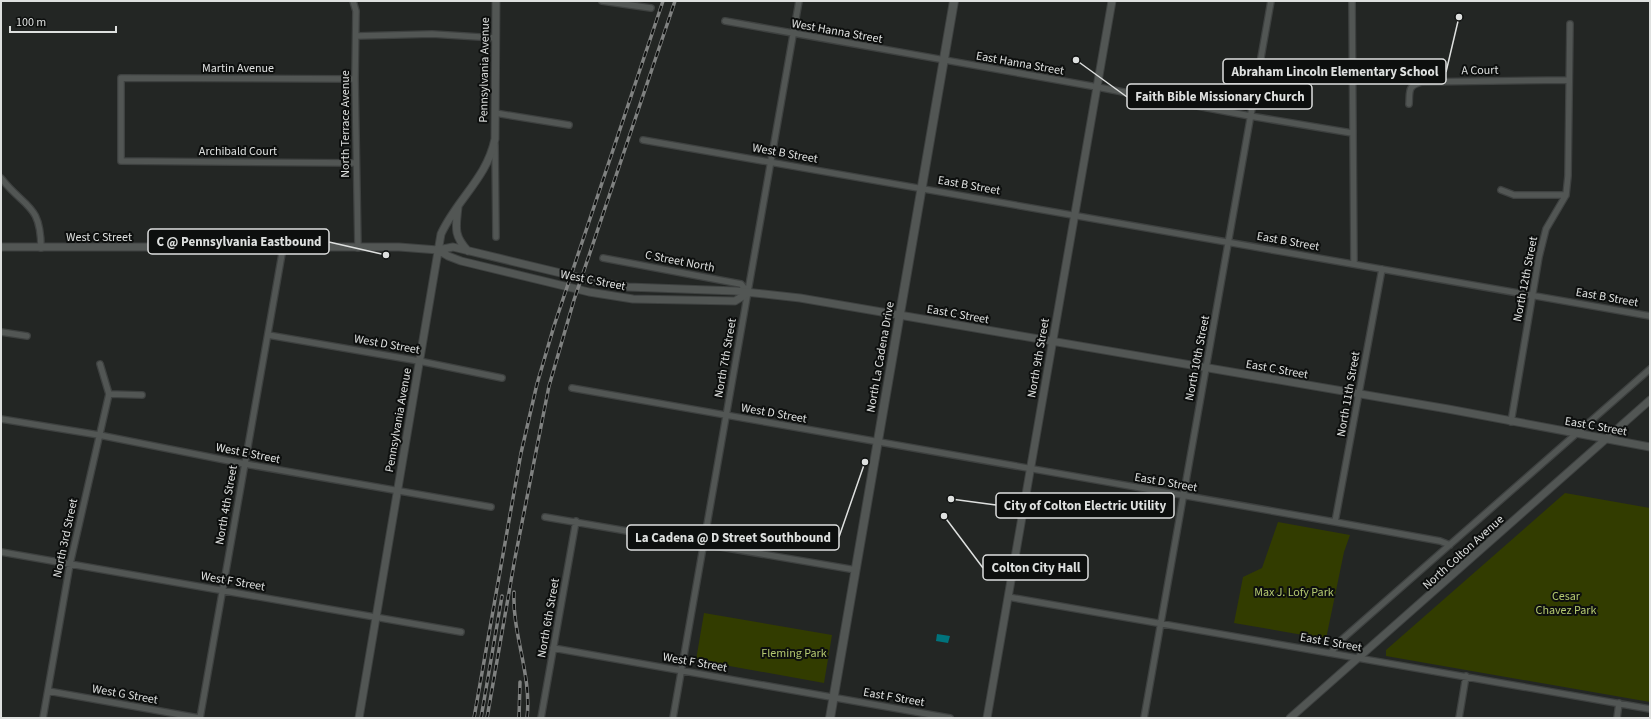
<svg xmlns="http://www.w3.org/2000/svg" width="1651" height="719" viewBox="0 0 1651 719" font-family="'Source Sans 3',sans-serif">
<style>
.green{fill:#323c00}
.water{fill:#00737c}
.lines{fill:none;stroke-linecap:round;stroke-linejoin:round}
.minor-casing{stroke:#3e4140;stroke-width:8}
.tertiary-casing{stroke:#3e4140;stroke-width:9}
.secondary-casing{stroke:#3e4140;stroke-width:10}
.minor{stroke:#525654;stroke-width:5.5}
.tertiary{stroke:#525654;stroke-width:7}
.secondary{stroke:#525654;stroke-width:8}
.rail-casing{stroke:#808281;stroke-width:3.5}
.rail{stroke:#0d0f0e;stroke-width:2;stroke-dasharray:6;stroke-linecap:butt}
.labels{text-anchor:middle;stroke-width:4;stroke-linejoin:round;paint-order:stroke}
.street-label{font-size:12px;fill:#dee0df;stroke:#0d0f0e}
.park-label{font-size:12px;fill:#b5c970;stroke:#0d0f0e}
.leader{fill:none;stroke:#dee0df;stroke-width:1.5}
.callout-dot{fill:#dee0df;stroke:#0d0f0e;stroke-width:1.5}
.callout{fill:#0d0f0e;stroke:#dee0df;stroke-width:1.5}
.callout-label{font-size:13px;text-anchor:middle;font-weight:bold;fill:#dee0df}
</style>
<rect width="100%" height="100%" fill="#232624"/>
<path class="green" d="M1565,493L1650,508V702L1386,656V650Z
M1278,522L1350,535L1344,552L1326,639L1234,623L1243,577L1262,568Z
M704,613L832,635L824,683L696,660Z"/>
<path class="water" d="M937,634L950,636L948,643L936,641Z"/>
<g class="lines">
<defs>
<path id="minor" d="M353,1L356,11L355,79L358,248
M602,1L651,8
M1352,1L1354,264
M725,21L1097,87L1250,116L1352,133
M356,36L432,34L496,38
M355,79L121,78V161L356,163
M1409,104C1410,91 1407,86 1422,82L1569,80
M495,113L569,125
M643,140L1650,316
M495,145L496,237
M1,178C24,208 41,203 41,248
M1501,190L1514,195H1566
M603,258L741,284L748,293
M1,332L27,336
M268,335L419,361L502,378
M572,388L1335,522L1440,541L1450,545
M109,394L142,395
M1,419L99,435L245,464L491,507
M1511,422L1539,257L1546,229L1566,195L1568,176L1570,24
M545,517L856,570
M1335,522L1382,269
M1,552L461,632
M1008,597L1650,709
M553,648L950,718
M1331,653L1339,642L1650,369
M48,691L199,718
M43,718L70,564L109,394L100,364
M200,718L283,248
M541,718L576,521
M673,718L799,1
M1144,718L1271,1
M1459,718L1466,676
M1617,718L1619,703"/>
<path id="tertiary" d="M458,207C456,227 453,235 468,251
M1,247H399L438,250L453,247L598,282L628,287L736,291L800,298L1448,409L1650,447
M438,250L448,256L461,261L589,292L633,299L735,301L748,293
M359,718L441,234C457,199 487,178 495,139L496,1
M987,718L1112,1
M1290,718L1650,400"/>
<path id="secondary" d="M830,718L954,1"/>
</defs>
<use href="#minor" class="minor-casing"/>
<use href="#tertiary" class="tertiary-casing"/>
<use href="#secondary" class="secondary-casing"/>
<use href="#minor" class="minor"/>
<use href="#tertiary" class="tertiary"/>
<use href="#secondary" class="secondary"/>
<defs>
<path id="rail" d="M514,592C512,634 532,675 527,718
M474,718L521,453L537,384L554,326L663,1
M481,718L502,596
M487,718L515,558L549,386L574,300L675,1
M519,718L520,682"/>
</defs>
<use href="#rail" class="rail-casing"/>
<use href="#rail" class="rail"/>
</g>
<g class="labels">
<g class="street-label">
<text transform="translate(837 31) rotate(10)" y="4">West Hanna Street</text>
<text transform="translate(1020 63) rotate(10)" y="4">East Hanna Street</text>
<text x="238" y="72">Martin Avenue</text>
<text transform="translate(484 70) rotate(-89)" y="4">Pennsylvania Avenue</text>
<text transform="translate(1480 70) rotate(-1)" y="4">A Court</text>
<text transform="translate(345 124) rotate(-90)" y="4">North Terrace Avenue</text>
<text x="238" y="155">Archibald Court</text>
<text transform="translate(785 153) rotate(10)" y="4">West B Street</text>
<text transform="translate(969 185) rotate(10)" y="4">East B Street</text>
<text x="99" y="241">West C Street</text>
<text transform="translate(1288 241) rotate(10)" y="4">East B Street</text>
<text transform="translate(680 261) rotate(11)" y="4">C Street North</text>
<text transform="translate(1525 279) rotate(-79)" y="4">North 12th Street</text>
<text transform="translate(593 280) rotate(11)" y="4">West C Street</text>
<text transform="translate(1607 297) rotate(10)" y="4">East B Street</text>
<text transform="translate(958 314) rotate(10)" y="4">East C Street</text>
<text transform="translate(387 344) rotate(10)" y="4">West D Street</text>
<text transform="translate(880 357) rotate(-80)" y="4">North La Cadena Drive</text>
<text transform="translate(725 358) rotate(-80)" y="4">North 7th Street</text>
<text transform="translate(1038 358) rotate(-80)" y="4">North 9th Street</text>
<text transform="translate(1197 358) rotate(-79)" y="4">North 10th Street</text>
<text transform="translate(1277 369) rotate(10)" y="4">East C Street</text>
<text transform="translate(1348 394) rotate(-80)" y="4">North 11th Street</text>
<text transform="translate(774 413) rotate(10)" y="4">West D Street</text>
<text transform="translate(398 420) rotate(-80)" y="4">Pennsylvania Avenue</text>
<text transform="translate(1596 426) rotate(10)" y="4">East C Street</text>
<text transform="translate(248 453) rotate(11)" y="4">West E Street</text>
<text transform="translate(1166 482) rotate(10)" y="4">East D Street</text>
<text transform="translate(226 505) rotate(-80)" y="4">North 4th Street</text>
<text transform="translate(65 538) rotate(-78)" y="4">North 3rd Street</text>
<text transform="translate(1463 552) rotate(-42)" y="4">North Colton Avenue</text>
<text transform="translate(233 581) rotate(10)" y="4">West F Street</text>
<text transform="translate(548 618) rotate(-80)" y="4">North 6th Street</text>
<text transform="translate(1331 642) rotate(10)" y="4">East E Street</text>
<text transform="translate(695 662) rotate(10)" y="4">West F Street</text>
<text transform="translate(125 694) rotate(10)" y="4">West G Street</text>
<text transform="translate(894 697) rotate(10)" y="4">East F Street</text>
</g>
<g class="park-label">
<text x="1294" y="596">Max J. Lofy Park</text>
<text x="1566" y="600">Cesar<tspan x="1566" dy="14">Chavez Park</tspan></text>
<text x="794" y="657">Fleming Park</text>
</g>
</g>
<path class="leader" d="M1459 17L1446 72M1076 60L1127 97M386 255L329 242M951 499L996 505M865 462L839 537M944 516L983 568"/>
<g class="callout-dot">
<circle cx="1459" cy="17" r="4"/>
<circle cx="1076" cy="60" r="4"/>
<circle cx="386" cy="255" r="4"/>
<circle cx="951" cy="499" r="4"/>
<circle cx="865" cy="462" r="4"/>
<circle cx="944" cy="516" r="4"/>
</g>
<g class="callout">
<rect x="1223" y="59" width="223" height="25" rx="4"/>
<rect x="1127" y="84" width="185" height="25" rx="4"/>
<rect x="148" y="229" width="181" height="25" rx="4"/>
<rect x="996" y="493" width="178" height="25" rx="4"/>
<rect x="627" y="525" width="212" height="25" rx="4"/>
<rect x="983" y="555" width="105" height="25" rx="4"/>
</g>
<g class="callout-label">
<text x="1335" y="76">Abraham Lincoln Elementary School</text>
<text x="1220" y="101">Faith Bible Missionary Church</text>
<text x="239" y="246">C @ Pennsylvania Eastbound</text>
<text x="1085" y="510">City of Colton Electric Utility</text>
<text x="733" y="542">La Cadena @ D Street Southbound</text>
<text x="1036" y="572">Colton City Hall</text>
</g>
<rect width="1651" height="719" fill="none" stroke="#dee0df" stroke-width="4"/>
<path d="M10 26v6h106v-6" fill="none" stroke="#dee0df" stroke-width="2"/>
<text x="16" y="26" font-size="12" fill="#dee0df" stroke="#0d0f0e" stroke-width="3" paint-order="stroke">100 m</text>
</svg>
